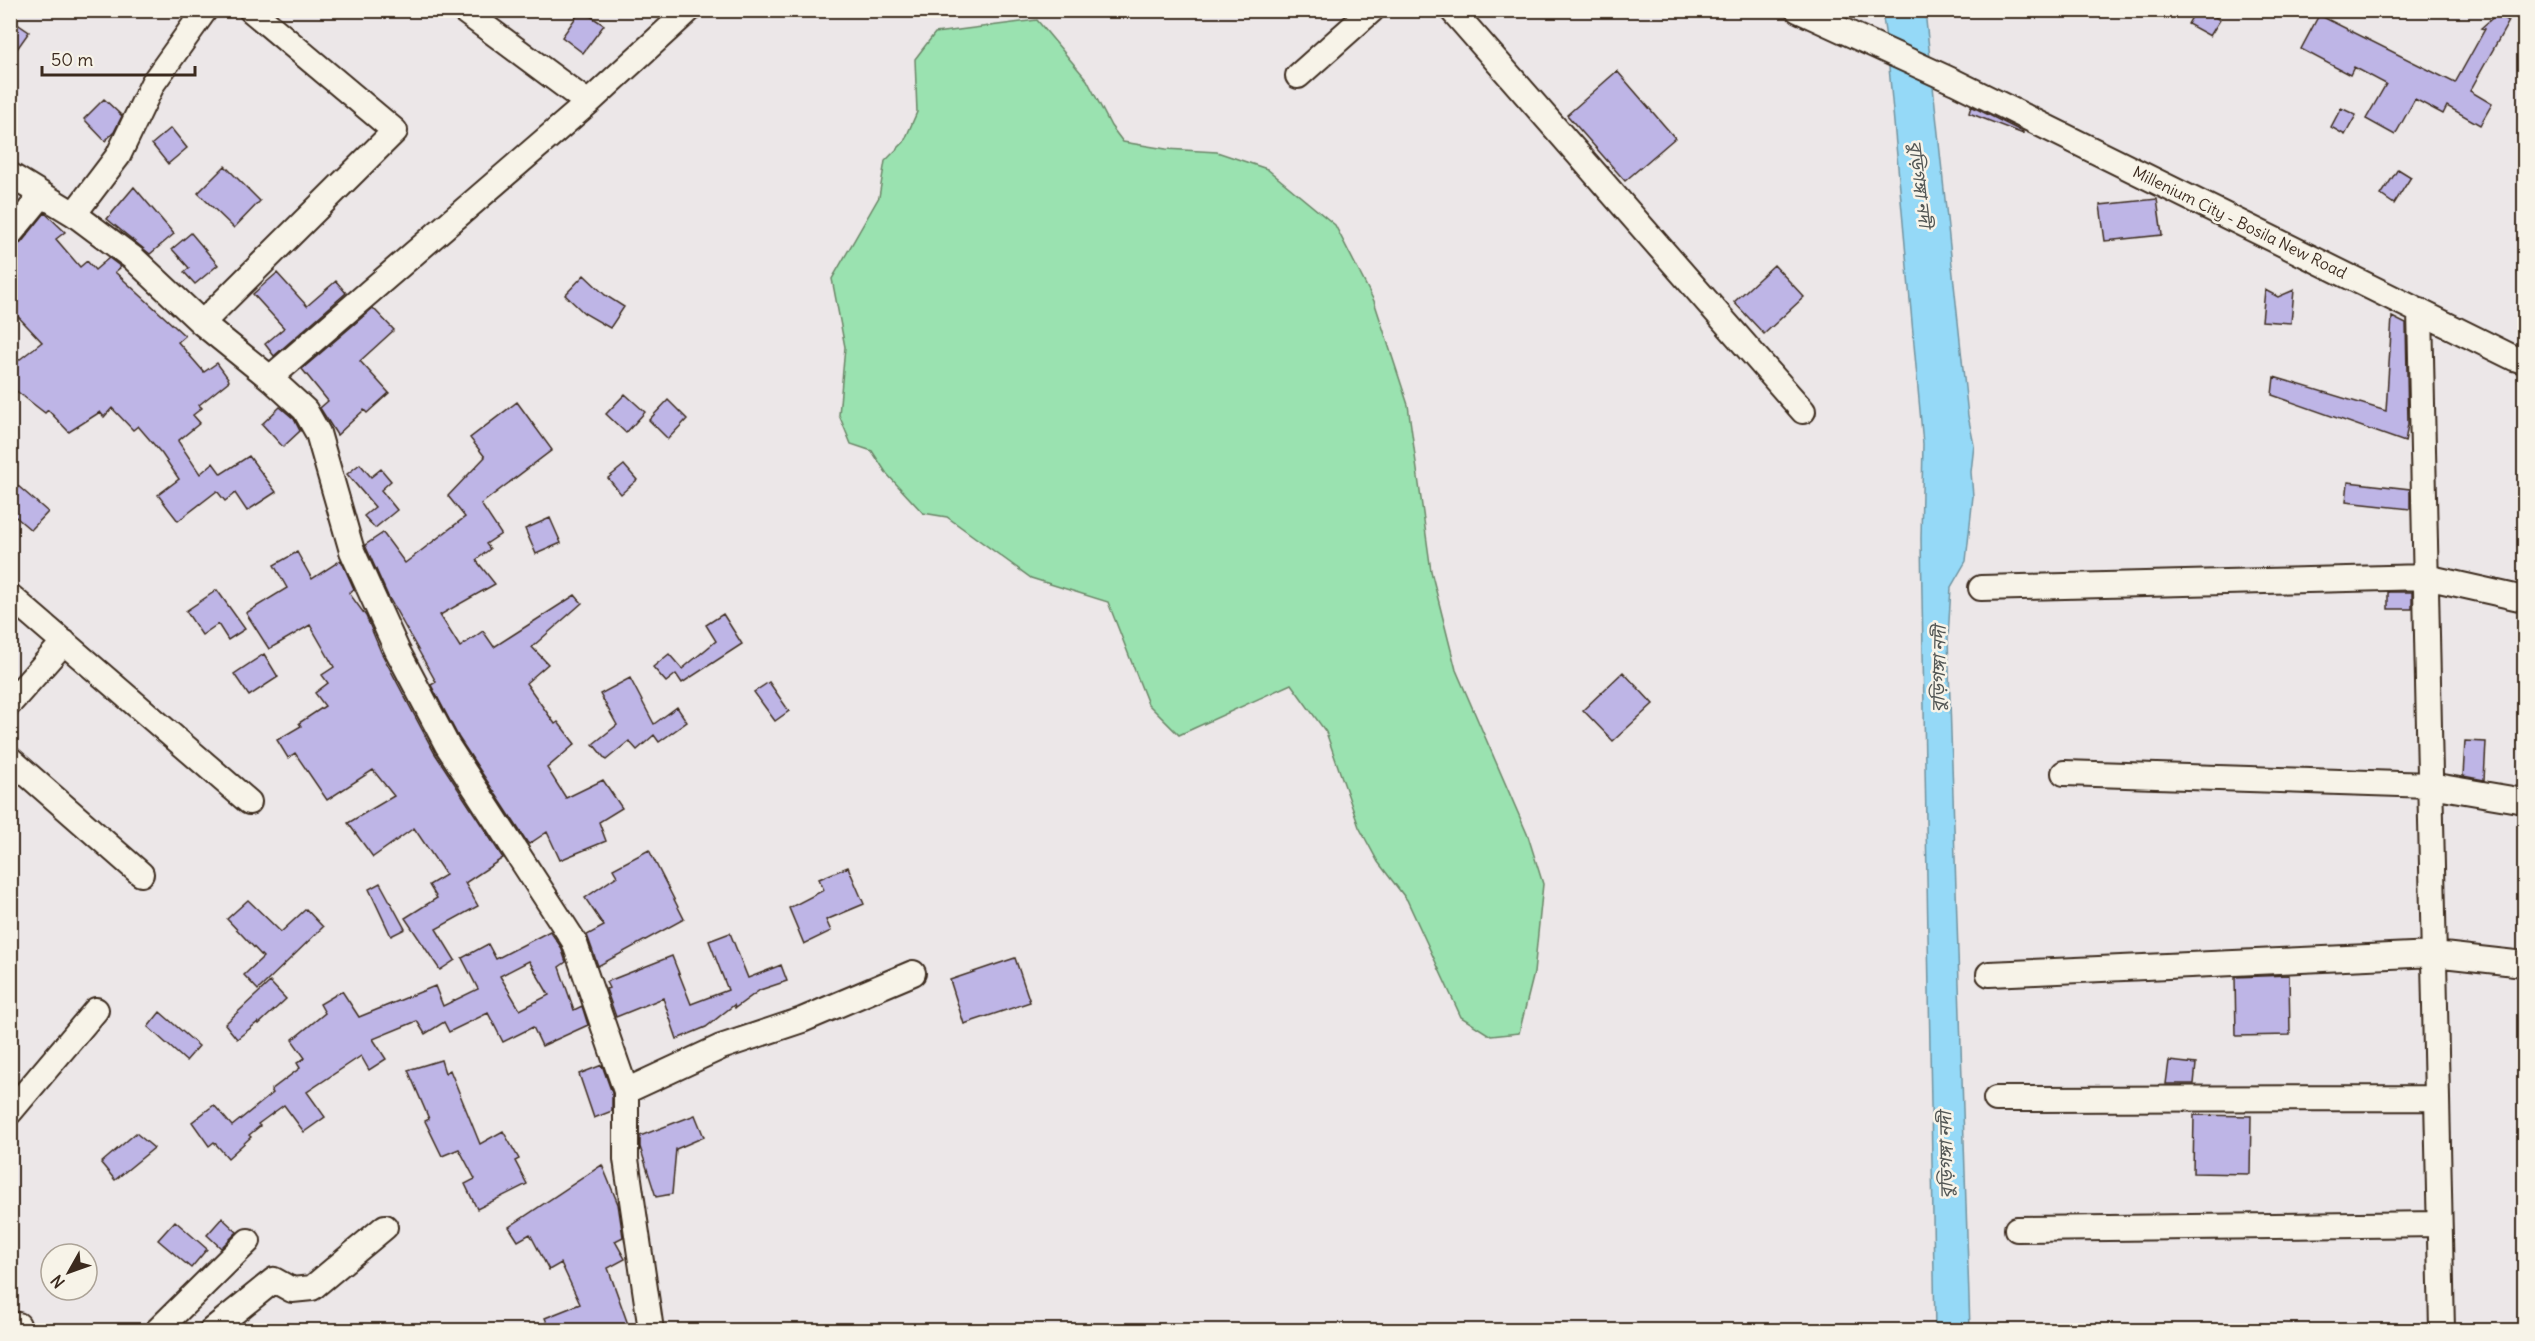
<svg xmlns="http://www.w3.org/2000/svg" width="2535" height="1341" viewBox="0 0 2535 1341" font-family="Delius,'Noto Sans Bengali',sans-serif">
<style>
.green{fill:#9ae2b0;stroke:#6a8667;stroke-width:1.5}
.water{fill:#95d9f7;stroke:#7193a0;stroke-width:1.5}
.building{fill:#beb5e6;stroke:#3b2a1e;stroke-width:1.5;fill-rule:evenodd}
.lines{fill:none;stroke-linecap:round;stroke-linejoin:round}
.minor-casing{stroke:#3b2a1e;stroke-width:28}
.minor{stroke:#f7f3e8;stroke-width:24}
.labels{text-anchor:middle;stroke-width:5;stroke-linejoin:round;paint-order:stroke}
.street-label{font-size:16px;fill:#3b2a1e;stroke:#f7f3e8}
.water-label{font-size:18px;font-style:italic;fill:#525654;stroke:#f7f3e8}
</style>
<rect width="100%" height="100%" fill="#ece7e8"/>
<filter id="ink" filterUnits="userSpaceOnUse"><feTurbulence type="fractalNoise" baseFrequency=".0167" numOctaves="2"/><feDisplacementMap in="SourceGraphic" scale="12" xChannelSelector="R" yChannelSelector="G"/><feConvolveMatrix kernelMatrix="1 2 1 2 8 2 1 2 1" color-interpolation-filters="sRGB"/></filter>
<g filter="url(#ink)">
<path class="green" d="M1037,20L1087,80L1111,126L1123,142L1166,149L1217,152L1267,169L1335,225L1374,301L1408,405L1431,571L1456,670L1528,836L1543,884L1534,973L1519,1033L1491,1036L1461,1017L1407,900L1378,862L1359,827L1326,732L1291,684L1179,735L1148,704L1108,602L1031,578L947,517L923,513L887,474L872,451L851,444L839,415L845,347L832,279L879,197L885,161L904,142L917,112L915,59L935,33Z"/>
<path class="water" d="M1882,11H1925L1968,416L1974,445L1971,472L1973,496L1966,561L1951,587L1948,638L1970,1330H1935L1921,539L1923,444L1887,45Z"/>
<path class="building" d="M581,10L604,25L583,53L562,37Z
M2196,10H2203L2220,20L2210,36L2188,24Z
M2497,14L2509,21L2470,91L2492,104L2480,125L2447,106L2443,114L2415,99L2395,135L2366,119L2386,84L2354,67L2350,75L2301,49L2319,15L2455,83L2485,29L2481,28Z
M10,19L29,32L10,59Z
M1617,71L1675,138L1625,181L1567,115Z
M104,99L122,116L114,132L105,141L84,119Z
M1971,106L2023,132V134L1969,113Z
M2341,108L2356,115L2345,135L2331,127Z
M171,128L187,148L168,164L152,144Z
M225,166L260,201L234,228L198,193Z
M2398,169L2411,177L2394,204L2381,195Z
M134,187L174,234L150,254L107,219Z
M2157,199L2162,235L2105,241L2100,205Z
M45,213L65,232L56,239L80,267L87,261L95,270L109,258L121,267L115,272L185,336L178,342L204,372L217,363L228,378L229,381L199,405L202,408L193,415L200,423L178,441L200,474L213,463L221,474L249,456L276,492L247,511L235,493L225,501L217,491L178,521L158,495L179,479L162,454L138,426L133,430L112,408L104,417L100,412L69,432L48,410L45,413L10,386V367L42,342L10,308V248L21,243Z
M191,233L218,265L195,284L184,272L189,268L172,249Z
M1774,265L1804,297L1764,334L1734,302Z
M277,273L307,306L336,281L346,293L274,356L265,344L284,328L253,294Z
M584,275L605,295L624,307L610,328L584,313L565,295Z
M2265,290L2278,297L2294,290L2291,323L2262,321Z
M373,308L394,330L360,361L389,393L367,413L364,410L337,435L320,408L328,401L302,369Z
M2392,317L2406,324L2408,424L2405,442L2272,395L2274,377L2386,411Z
M625,394L645,412L626,433L606,414Z
M668,400L687,419L668,439L649,420Z
M517,402L552,450L481,504L501,534L486,544L490,549L476,560L495,584L440,615L460,647L483,631L494,647L575,595L582,603L532,647L548,664L526,683L555,724L558,722L575,744L547,768L566,798L603,780L622,808L599,822L606,841L560,860L547,832L529,844L527,842L459,738L431,685L436,682L388,596L365,545L383,533L405,563L465,517L448,496L485,457L470,438Z
M280,407L294,419L300,431L283,447L262,424Z
M360,464L371,477L381,469L391,481L381,490L397,510L375,528L364,516L375,507L347,474Z
M624,465L637,480L621,494L608,478Z
M10,479L48,512L31,530L10,512Z
M2348,482L2410,489V509L2346,502Z
M550,518L561,543L536,554L525,529Z
M297,552L312,579L341,560L354,589L349,593L366,616L381,652L434,752L503,858L465,883L478,906L436,929L455,960L440,970L405,918L437,898L429,885L446,875L414,828L373,857L348,823L394,796L373,770L327,800L295,753L288,758L277,740L301,726L299,723L325,706L315,693L328,683L322,675L334,667L310,625L269,649L246,613L287,588L274,565Z
M217,590L245,629L228,640L218,624L202,635L186,611Z
M2388,592H2412V609H2388Z
M723,614L742,644L682,683L676,674L666,682L653,667L669,654L682,669L716,641L706,625Z
M264,654L278,677L249,696L234,674Z
M1623,672L1653,704L1613,741L1583,710Z
M630,678L654,724L677,707L687,722L659,742L654,735L637,750L629,741L606,760L593,744L617,725L600,694Z
M769,682L789,711L775,721L754,692Z
M2465,741L2486,742L2484,780L2463,776Z
M649,850L684,919L598,966L587,935L604,926L585,898L617,876L613,869Z
M848,867L864,904L826,920L831,931L804,944L789,908L824,890L819,879Z
M380,883L405,929L391,936L369,889Z
M248,900L281,932L306,909L323,927L258,990L244,975L263,957L227,919Z
M550,931L561,947L566,962L559,967L574,1010L582,1006L588,1025L542,1046L533,1027L503,1042L488,1013L449,1032L444,1022L425,1034L417,1021L373,1039L386,1059L369,1070L361,1056L307,1092L325,1117L304,1132L284,1105L258,1124L260,1126L249,1135L251,1137L228,1158L214,1142L209,1146L192,1122L214,1105L232,1126L273,1093L271,1090L300,1068L297,1063L305,1058L292,1040L325,1013L320,1004L342,991L359,1017L435,986L443,1006L478,989L462,958L488,944L496,959ZM529,961L549,995L520,1010L500,976Z
M730,933L748,978L781,965L787,981L760,990L735,1008L734,1005L706,1027L677,1039L663,998L616,1017L606,989L609,988L606,982L672,956L691,1004L728,990L709,941Z
M1015,958L1030,1002L964,1024L950,980Z
M2289,975L2290,1035L2236,1036L2235,977Z
M270,982L286,999L259,1024L258,1022L237,1039L225,1024Z
M160,1012L199,1046L186,1061L148,1027Z
M441,1060L445,1073L450,1070L480,1144L503,1131L519,1159L515,1161L527,1184L477,1209L465,1184L475,1179L459,1149L442,1156L425,1121L429,1119L408,1070Z
M2169,1061L2196,1064L2194,1084H2166Z
M602,1065L612,1093V1111L594,1118L579,1074Z
M695,1115L704,1137L676,1149L672,1194L656,1197L640,1147V1136Z
M2194,1115L2251,1116L2250,1174L2193,1173Z
M136,1133L154,1148L115,1180L101,1163Z
M602,1165L618,1204L623,1237L615,1241L625,1259L608,1268L630,1330H550L545,1318L580,1304L561,1263L549,1270L530,1234L518,1241L509,1227Z
M222,1218L237,1232L221,1248L207,1235Z
M175,1221L207,1249L191,1268L158,1240Z"/>
<g class="lines">
<defs>
<path id="minor" d="M463,10L588,103
M1452,10L1803,411
M1798,10L1955,82L2514,358L2524,361
M1298,76L1372,10
M10,175L74,214L133,258L202,323L270,378L305,410L318,433L352,551L397,650L447,745L574,941L626,1091V1159L651,1330
M74,214L118,156L153,83L205,10
M10,234L42,195
M2420,311L2442,1330
M202,323L395,131L251,10
M270,378L588,103L689,10
M1981,588L2426,577L2524,599
M10,596L249,802
M10,703L64,642
M10,759L141,874
M2064,773L2430,785L2524,801
M1989,974L2434,954L2524,964
M626,1091L721,1047L802,1020L913,973
M1996,1099L2437,1098
M10,1112L96,1010
M2017,1229L2439,1224
M16,1330L18,1325
M158,1330L248,1241
M212,1330L274,1280L292,1290L312,1288L385,1227"/>
</defs>
<use href="#minor" class="minor-casing"/>
<use href="#minor" class="minor"/>
</g>
</g>
<g class="labels">
<g class="street-label">
<text transform="translate(2240 222) rotate(26)" y="6">Millenium City - Bosila New Road</text>
</g>
<g class="water-label">
<text transform="translate(1920 184) rotate(83)" y="6">বুড়িগঙ্গা নদী</text>
<text transform="translate(1939 669) rotate(-89)" y="6">বুড়িগঙ্গা নদী</text>
<text transform="translate(1946 1155) rotate(-91)" y="6">বুড়িগঙ্গা নদী</text>
</g>
</g>
<rect width="2535" height="1341" fill="none" stroke="#f7f3e8" stroke-width="36"/>
<rect x="18" y="18" width="2499" height="1305" fill="none" stroke="#3b2a1e" stroke-width="2" filter="url(#ink)"/>
<g transform="translate(69 1272) rotate(230)"><circle r="28" fill="#f7f3e8" stroke="#aca397" stroke-width="1.5"/>
<path d="M0-4.5L10 22L0 15L-10 22Z" fill="#3b2a1e"/>
<text y="-9" font-size="16" font-weight="bold" text-anchor="middle" fill="#3b2a1e">N</text>
</g>
<path d="M42 66v9h153v-9" fill="none" stroke="#3b2a1e" stroke-width="3"/>
<text x="51" y="66" font-size="18" fill="#3b2a1e" stroke="#f7f3e8" stroke-width="4.5" paint-order="stroke">50 m</text>
</svg>
